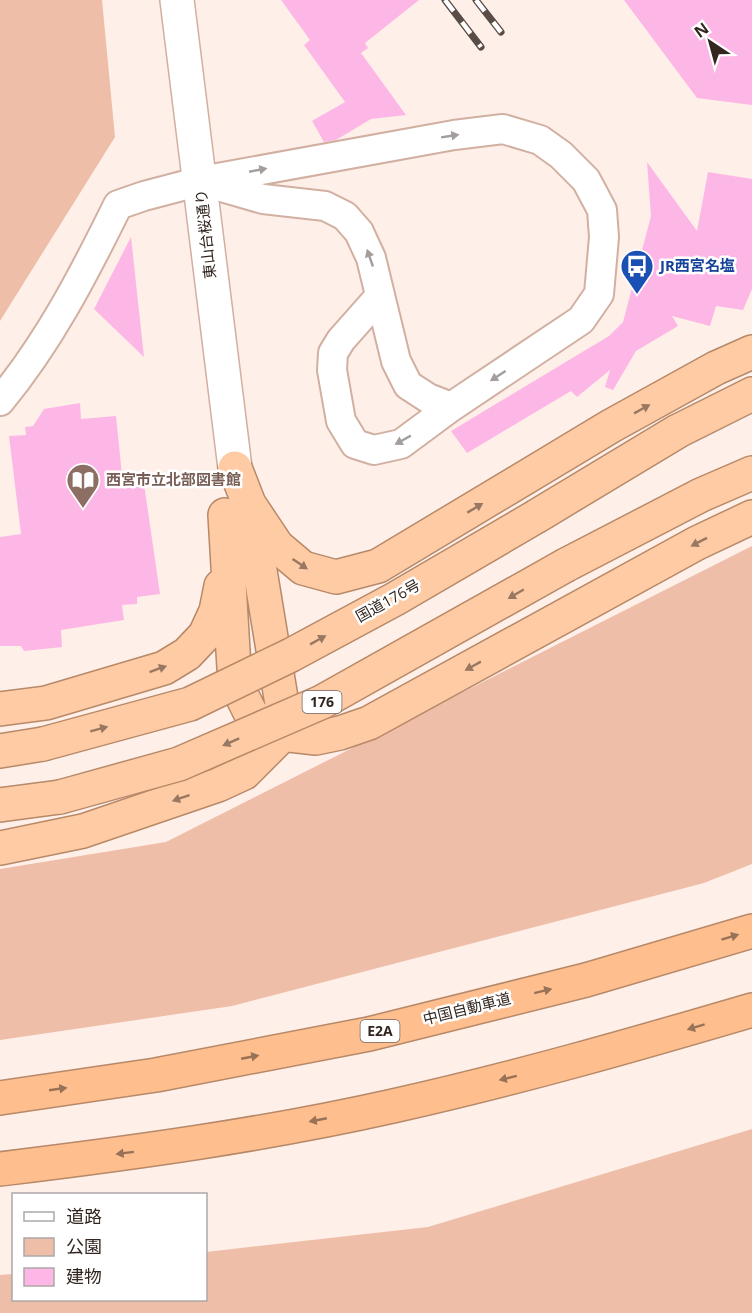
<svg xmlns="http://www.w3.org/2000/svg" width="752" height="1313" viewBox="0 0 752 1313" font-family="'Open Sans','Noto Sans JP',sans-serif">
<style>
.green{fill:#efbea8}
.building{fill:#fdb7e6}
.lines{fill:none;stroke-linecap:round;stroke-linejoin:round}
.minor-casing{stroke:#d1b0a1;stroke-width:32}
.tertiary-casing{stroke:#d1b0a1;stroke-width:36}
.trunk-casing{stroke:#b78968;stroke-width:36}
.motorway-casing{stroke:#b78968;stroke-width:36}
.minor{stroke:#fff;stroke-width:28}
.tertiary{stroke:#fff;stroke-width:33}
.trunk{stroke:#fecba4;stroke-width:33}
.motorway{stroke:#febe8e;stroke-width:33}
.rail-casing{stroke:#5a4c46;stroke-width:7}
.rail{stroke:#fff;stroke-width:4.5;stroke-dasharray:14;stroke-linecap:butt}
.trunk-bridge-casing{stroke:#b78968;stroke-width:36;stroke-linecap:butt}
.trunk-bridge{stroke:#fecba4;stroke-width:33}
.oneway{fill:#a39d9b}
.oneway2{fill:#987862}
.oneway3{fill:#987257}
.labels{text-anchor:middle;stroke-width:5;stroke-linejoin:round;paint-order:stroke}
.shield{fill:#fff;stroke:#706763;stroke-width:1.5}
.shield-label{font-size:14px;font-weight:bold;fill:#332620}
.street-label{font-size:15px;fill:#332620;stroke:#fff}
.transit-label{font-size:15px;font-weight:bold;fill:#164399;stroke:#fff;text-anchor:start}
.education-label{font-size:15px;font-weight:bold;fill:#785e54;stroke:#fff;text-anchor:start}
</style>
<rect width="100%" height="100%" fill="#feefe9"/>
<path class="green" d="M0,0H102L115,137L0,321Z
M752,546V864L704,883L232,1006L0,1040V869L166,842Z
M752,1129V1313H0V1275L13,1274L14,1300H206V1252L428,1227Z"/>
<path class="building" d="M281,0H419L365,43L368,48L361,53L406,115L371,119L336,140L324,142L312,121L345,102L304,45L310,40Z
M624,0H752V105L697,98Z
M647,162L697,231L708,172L752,179V289L743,310L716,306L710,326L672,316L678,326L636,351L613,390L605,387L610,370L577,397L571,391L467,453L451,431L609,336L623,322L651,216Z
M131,237L144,357L94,309Z
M80,403L81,419L116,416L123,485L144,484L160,594L137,597V604L122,605L124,620L61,630L62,647L24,651L21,646H0V537L21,534L9,436L26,435L25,427L33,426L44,409Z"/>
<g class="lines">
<defs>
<path id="minor" d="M380,296L341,340L333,353L332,370L341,421L355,444L374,450L401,444L451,407
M0,401C49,342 84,274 118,205L144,196L201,181L454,135L503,129L540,140L561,155L586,180L602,210L604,237L599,294L581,320L451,407L428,398L408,385L396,361L371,258L359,232L345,216L325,206L263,199L201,181"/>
<path id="tertiary" d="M177,0L235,468"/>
<path id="trunk" d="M249,504L277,546L303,568L336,577L378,566L611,426L716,368L752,352
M225,515L234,668L238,688L251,714L272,733L316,738L340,733L369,723L697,543L752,517
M537,516L678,431L752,394
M566,565L701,495L752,473
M0,709L46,703L164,668L187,654L205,635L216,611L221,586
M0,751L43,744
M0,805L60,797
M0,848L83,831L218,785L244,773L282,735L284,722L282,704L249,504L235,468"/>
<path id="motorway" d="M0,1098L156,1075L369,1034L586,980L752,931
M0,1169C132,1153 264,1135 393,1106C514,1079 633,1045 752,1010"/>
</defs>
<use href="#minor" class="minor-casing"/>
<use href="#tertiary" class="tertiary-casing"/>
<use href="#trunk" class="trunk-casing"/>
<use href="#motorway" class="motorway-casing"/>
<use href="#minor" class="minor"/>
<use href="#tertiary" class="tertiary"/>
<use href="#trunk" class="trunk"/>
<use href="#motorway" class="motorway"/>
<defs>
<path id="rail" d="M445,0L481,47
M476,0L501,32"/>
</defs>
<use href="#rail" class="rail-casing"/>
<use href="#rail" class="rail"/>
<defs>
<path id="trunk-bridge" d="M43,744L190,704L291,655L395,599L537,516
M60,797L179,764L322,702L566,565"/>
</defs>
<use href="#trunk-bridge" class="trunk-bridge-casing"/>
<use href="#trunk-bridge" class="trunk-bridge"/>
</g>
<defs><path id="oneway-solid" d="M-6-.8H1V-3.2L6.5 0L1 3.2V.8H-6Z" transform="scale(1.5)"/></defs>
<g class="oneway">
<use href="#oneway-solid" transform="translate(450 136) rotate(-9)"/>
<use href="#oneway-solid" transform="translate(258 170) rotate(-11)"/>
<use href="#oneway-solid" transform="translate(370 258) rotate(-109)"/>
<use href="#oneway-solid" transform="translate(498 376) rotate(147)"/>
<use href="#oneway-solid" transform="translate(403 440) rotate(151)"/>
</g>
<g class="oneway2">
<use href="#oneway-solid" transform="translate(642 409) rotate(-29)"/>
<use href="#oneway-solid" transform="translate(475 508) rotate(-31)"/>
<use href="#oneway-solid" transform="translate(699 542) rotate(153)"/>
<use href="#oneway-solid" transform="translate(300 564) rotate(34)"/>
<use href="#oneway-solid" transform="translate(516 594) rotate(150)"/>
<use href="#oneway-solid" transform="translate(318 640) rotate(-29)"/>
<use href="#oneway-solid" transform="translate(473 666) rotate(151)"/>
<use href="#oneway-solid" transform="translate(158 669) rotate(-20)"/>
<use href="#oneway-solid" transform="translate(99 729) rotate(-15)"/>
<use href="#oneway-solid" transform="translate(231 742) rotate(156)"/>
<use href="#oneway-solid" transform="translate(181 798) rotate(161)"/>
</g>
<g class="oneway3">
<use href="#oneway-solid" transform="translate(730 937) rotate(-17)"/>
<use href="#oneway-solid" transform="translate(543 991) rotate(-14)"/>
<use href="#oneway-solid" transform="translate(696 1027) rotate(163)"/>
<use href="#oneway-solid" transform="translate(250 1057) rotate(-11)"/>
<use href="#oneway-solid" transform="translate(508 1078) rotate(166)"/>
<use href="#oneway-solid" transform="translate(58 1089) rotate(-8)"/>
<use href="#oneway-solid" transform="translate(318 1120) rotate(169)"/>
<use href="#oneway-solid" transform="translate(125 1153) rotate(173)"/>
</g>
<defs>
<symbol id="bus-pin" viewBox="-11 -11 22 30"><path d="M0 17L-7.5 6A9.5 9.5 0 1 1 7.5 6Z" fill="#1a4fb4" stroke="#fff"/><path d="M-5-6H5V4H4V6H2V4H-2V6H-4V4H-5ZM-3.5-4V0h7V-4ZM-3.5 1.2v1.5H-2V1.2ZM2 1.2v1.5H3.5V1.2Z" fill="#fff"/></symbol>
<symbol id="library-pin" viewBox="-11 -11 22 30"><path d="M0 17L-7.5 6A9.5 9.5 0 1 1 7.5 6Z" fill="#8d6e63" stroke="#fff"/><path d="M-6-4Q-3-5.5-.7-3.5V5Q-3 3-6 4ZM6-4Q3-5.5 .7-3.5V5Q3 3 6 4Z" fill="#fff"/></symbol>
</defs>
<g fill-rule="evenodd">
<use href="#bus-pin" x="618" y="247" width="38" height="52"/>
<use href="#library-pin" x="64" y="461" width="38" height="52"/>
</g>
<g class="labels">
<g class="shield">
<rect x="302.5" y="691" width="39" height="22" rx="4.5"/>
<rect x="360.5" y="1020" width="39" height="22" rx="4.5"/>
</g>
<g class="shield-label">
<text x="322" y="707">176</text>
<text x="380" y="1036">E2A</text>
</g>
<g class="street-label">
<text transform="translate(206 234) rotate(-96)" y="5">東山台桜通り</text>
<text transform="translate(388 601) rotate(-29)" y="5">国道176号</text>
<text transform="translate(467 1009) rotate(-14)" y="5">中国自動車道</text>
</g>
<g class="transit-label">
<text x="660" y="271">JR西宮名塩</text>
</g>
<g class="education-label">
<text x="106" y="485">西宮市立北部図書館</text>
</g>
</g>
<rect x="12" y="1193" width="195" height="108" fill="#ffffff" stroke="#ada8a6" stroke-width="1.5"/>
<rect x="24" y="1212" width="30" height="9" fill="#ffffff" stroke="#ada8a6" stroke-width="1.5"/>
<text x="66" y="1223" font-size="18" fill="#332620">道路</text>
<rect x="24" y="1238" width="30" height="18" fill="#efbea8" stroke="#ada8a6" stroke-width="1.5"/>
<text x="66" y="1253" font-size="18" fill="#332620">公園</text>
<rect x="24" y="1268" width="30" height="18" fill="#fdb7e6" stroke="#ada8a6" stroke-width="1.5"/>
<text x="66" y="1283" font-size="18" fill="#332620">建物</text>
<g transform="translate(710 42) rotate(324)" stroke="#ffffff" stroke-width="4.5" paint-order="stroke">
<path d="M0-4.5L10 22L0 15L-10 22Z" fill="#332620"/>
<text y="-9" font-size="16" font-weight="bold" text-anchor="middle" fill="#332620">N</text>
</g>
</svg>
